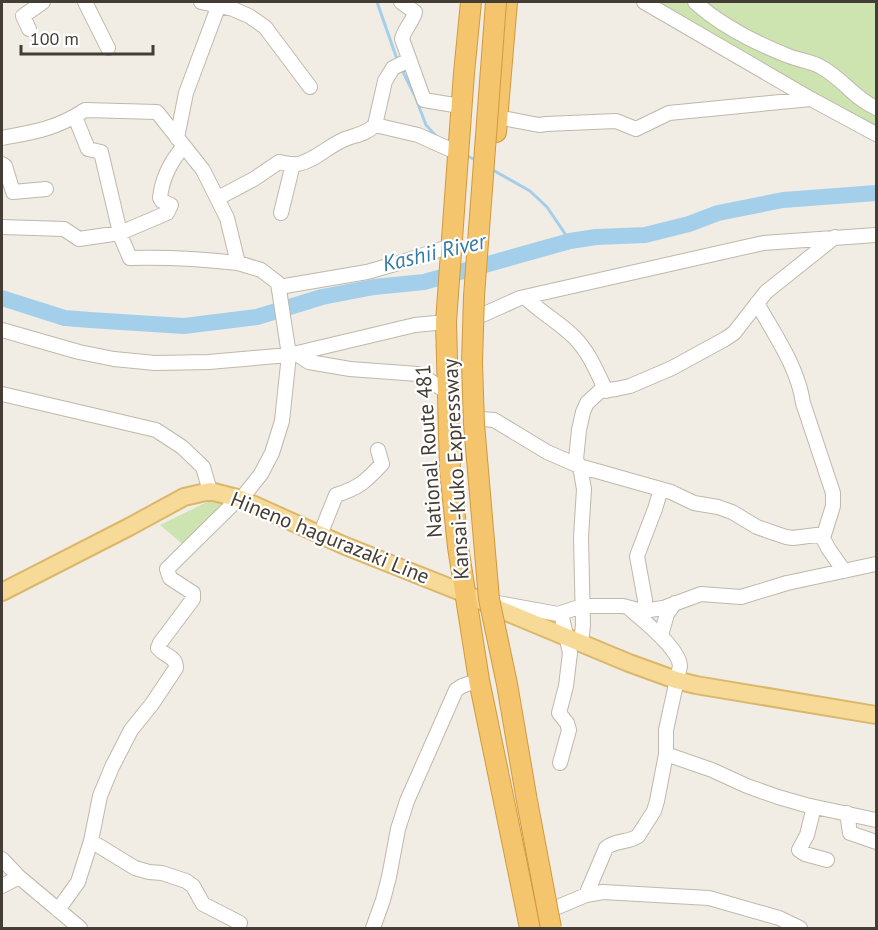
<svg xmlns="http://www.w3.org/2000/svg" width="878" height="930" viewBox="0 0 878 930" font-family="'PT Sans',sans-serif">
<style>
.green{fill:#cde3b0}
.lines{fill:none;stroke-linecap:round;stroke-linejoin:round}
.stream{stroke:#a4cfeb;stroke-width:3}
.river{stroke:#a4cfeb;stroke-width:16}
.minor-casing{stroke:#bfb8ab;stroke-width:16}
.major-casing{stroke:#dbb769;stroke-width:20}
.highway-casing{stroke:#d2993e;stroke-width:22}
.minor{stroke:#fff;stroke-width:14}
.major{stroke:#f7da98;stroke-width:16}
.highway{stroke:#f4c56d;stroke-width:20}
.highway-bridge-casing{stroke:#d2993e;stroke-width:22;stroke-linecap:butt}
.highway-bridge{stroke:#f4c56d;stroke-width:20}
.labels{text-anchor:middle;stroke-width:4.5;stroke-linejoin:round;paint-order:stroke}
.street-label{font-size:21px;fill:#433d35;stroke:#fff}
.water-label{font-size:22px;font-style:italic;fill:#367aa7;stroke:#fff}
</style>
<rect width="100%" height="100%" fill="#f1ede5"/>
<path class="green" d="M651,2H876V128Z
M213,499L230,507L186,547L160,525Z"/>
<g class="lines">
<path class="stream" d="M377,2L398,62
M401,68L415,96L426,125L436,136
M464,154L477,161
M491,169L530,191L547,207L570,241"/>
<path class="river" d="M2,298L65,318L90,320L184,326L257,317L322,297L374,287L424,282L570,241L596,237L645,235L689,224L718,213L783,200L876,193"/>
<defs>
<path id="minor" d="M85,2L108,48
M201,2L233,9L249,16L265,27L310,87
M401,2L415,12C413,22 404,29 402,39L424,100L454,105
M644,2L811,99L876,134
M695,2C719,24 756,43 786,55C797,60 811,61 821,67C842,78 855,99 876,108
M29,29L23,16L43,2
M75,117L88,149L101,152L121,237L130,258C166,257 202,259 238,263
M508,119L539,125L546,124L616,121L636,129L669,113L811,99
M375,125L385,81L393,68L409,60
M2,138C34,132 56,129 85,110L157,112L203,170L227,218L238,263L261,270L278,283L289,355L282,421L272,453L261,474L241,499
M177,138L186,93L220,2
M2,164L5,166L13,192L46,189
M218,198L254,179L279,162C285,163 292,165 298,164C316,160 328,146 345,139C355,135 367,134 375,125L418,135L458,153
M281,213L293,164
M2,227L64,229L79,239L120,233L167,213L171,205L162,201L160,198C162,178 170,162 184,146
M279,287L367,272L402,262L451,246
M525,297C540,312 559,322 574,337C589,352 597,372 606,391
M757,303C774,334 798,367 803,403L833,493V506L823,538L828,548L844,571
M482,315L520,298L763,243L876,235
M2,330L79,352L114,359L155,363L209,362L289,355L415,325L446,322
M295,353L309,362L350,369L418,374L426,378L448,393
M2,394L156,430L182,447L203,467L210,491
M481,419L494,420L547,452L579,466L671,492L694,503L718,507L732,512L757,527L786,537L793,538L824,534
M320,535L336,495C359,488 366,481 382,464L378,450
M498,603L558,614L582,606H623L638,610H650L663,608L701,594L741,597L787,583L876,564
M645,610V600L637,556L655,509L661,489
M661,635L667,614L675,603
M581,643L583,625L581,537L584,489L581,472L576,459L579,430L583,412L587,403L600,391L616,389L630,386L672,368L725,339L734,333L766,292L835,237
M666,754L712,770L747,786L778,797L806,805L876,820
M560,763L569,730L567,723L559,713L566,686L570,653L561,613
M814,807L807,835L799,850L805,854L827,860
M847,813L850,833L876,842
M91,841L135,868L149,872L162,873L186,881L193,886L203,904L240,923
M2,859L19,877L80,928
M2,886L19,877
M586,895L606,848C615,840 628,843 638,836L654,811L657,801L666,754V730L680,666C679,648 644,621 630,609
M553,909L586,895L603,892L709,898L779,918L800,928
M58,910L78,882L91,841L100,796L112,767L131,730L152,704L176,668C176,656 166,657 158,648L160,643L193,599V593L170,578L167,569L238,499
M373,928L383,900L389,877L398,829L407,801L456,690L462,686L479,680"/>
<path id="major" d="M2,592L129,527L184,497L210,491L241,499L343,545L466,594L499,609L629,663L676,680L696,685L876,715"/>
<path id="highway" d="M471,2L464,73L446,322L450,470L458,547L479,680L530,928
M496,132L507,2"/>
</defs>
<use href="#minor" class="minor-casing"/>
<use href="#major" class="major-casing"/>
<use href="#highway" class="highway-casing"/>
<use href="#minor" class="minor"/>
<use href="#major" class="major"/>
<use href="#highway" class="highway"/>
<defs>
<path id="highway-bridge" d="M496,2L474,296L472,363L474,424L489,599L507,684L527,801L551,928"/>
</defs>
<use href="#highway-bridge" class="highway-bridge-casing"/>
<use href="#highway-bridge" class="highway-bridge"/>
</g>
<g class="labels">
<g class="street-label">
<text transform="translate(429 451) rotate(-94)" y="7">National Route 481</text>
<text transform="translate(456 469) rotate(-93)" y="7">Kansai-Kuko Expressway</text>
<text transform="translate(330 538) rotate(22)" y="7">Hineno hagurazaki Line</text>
</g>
<g class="water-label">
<text transform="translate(434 252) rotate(-13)" y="8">Kashii River</text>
</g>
</g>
<rect width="878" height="930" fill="none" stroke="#433d35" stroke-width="6"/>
<path d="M21 45v9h132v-9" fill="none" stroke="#433d35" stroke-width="3"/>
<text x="30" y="45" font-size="18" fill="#433d35" stroke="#ffffff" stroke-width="4.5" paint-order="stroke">100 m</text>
</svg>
